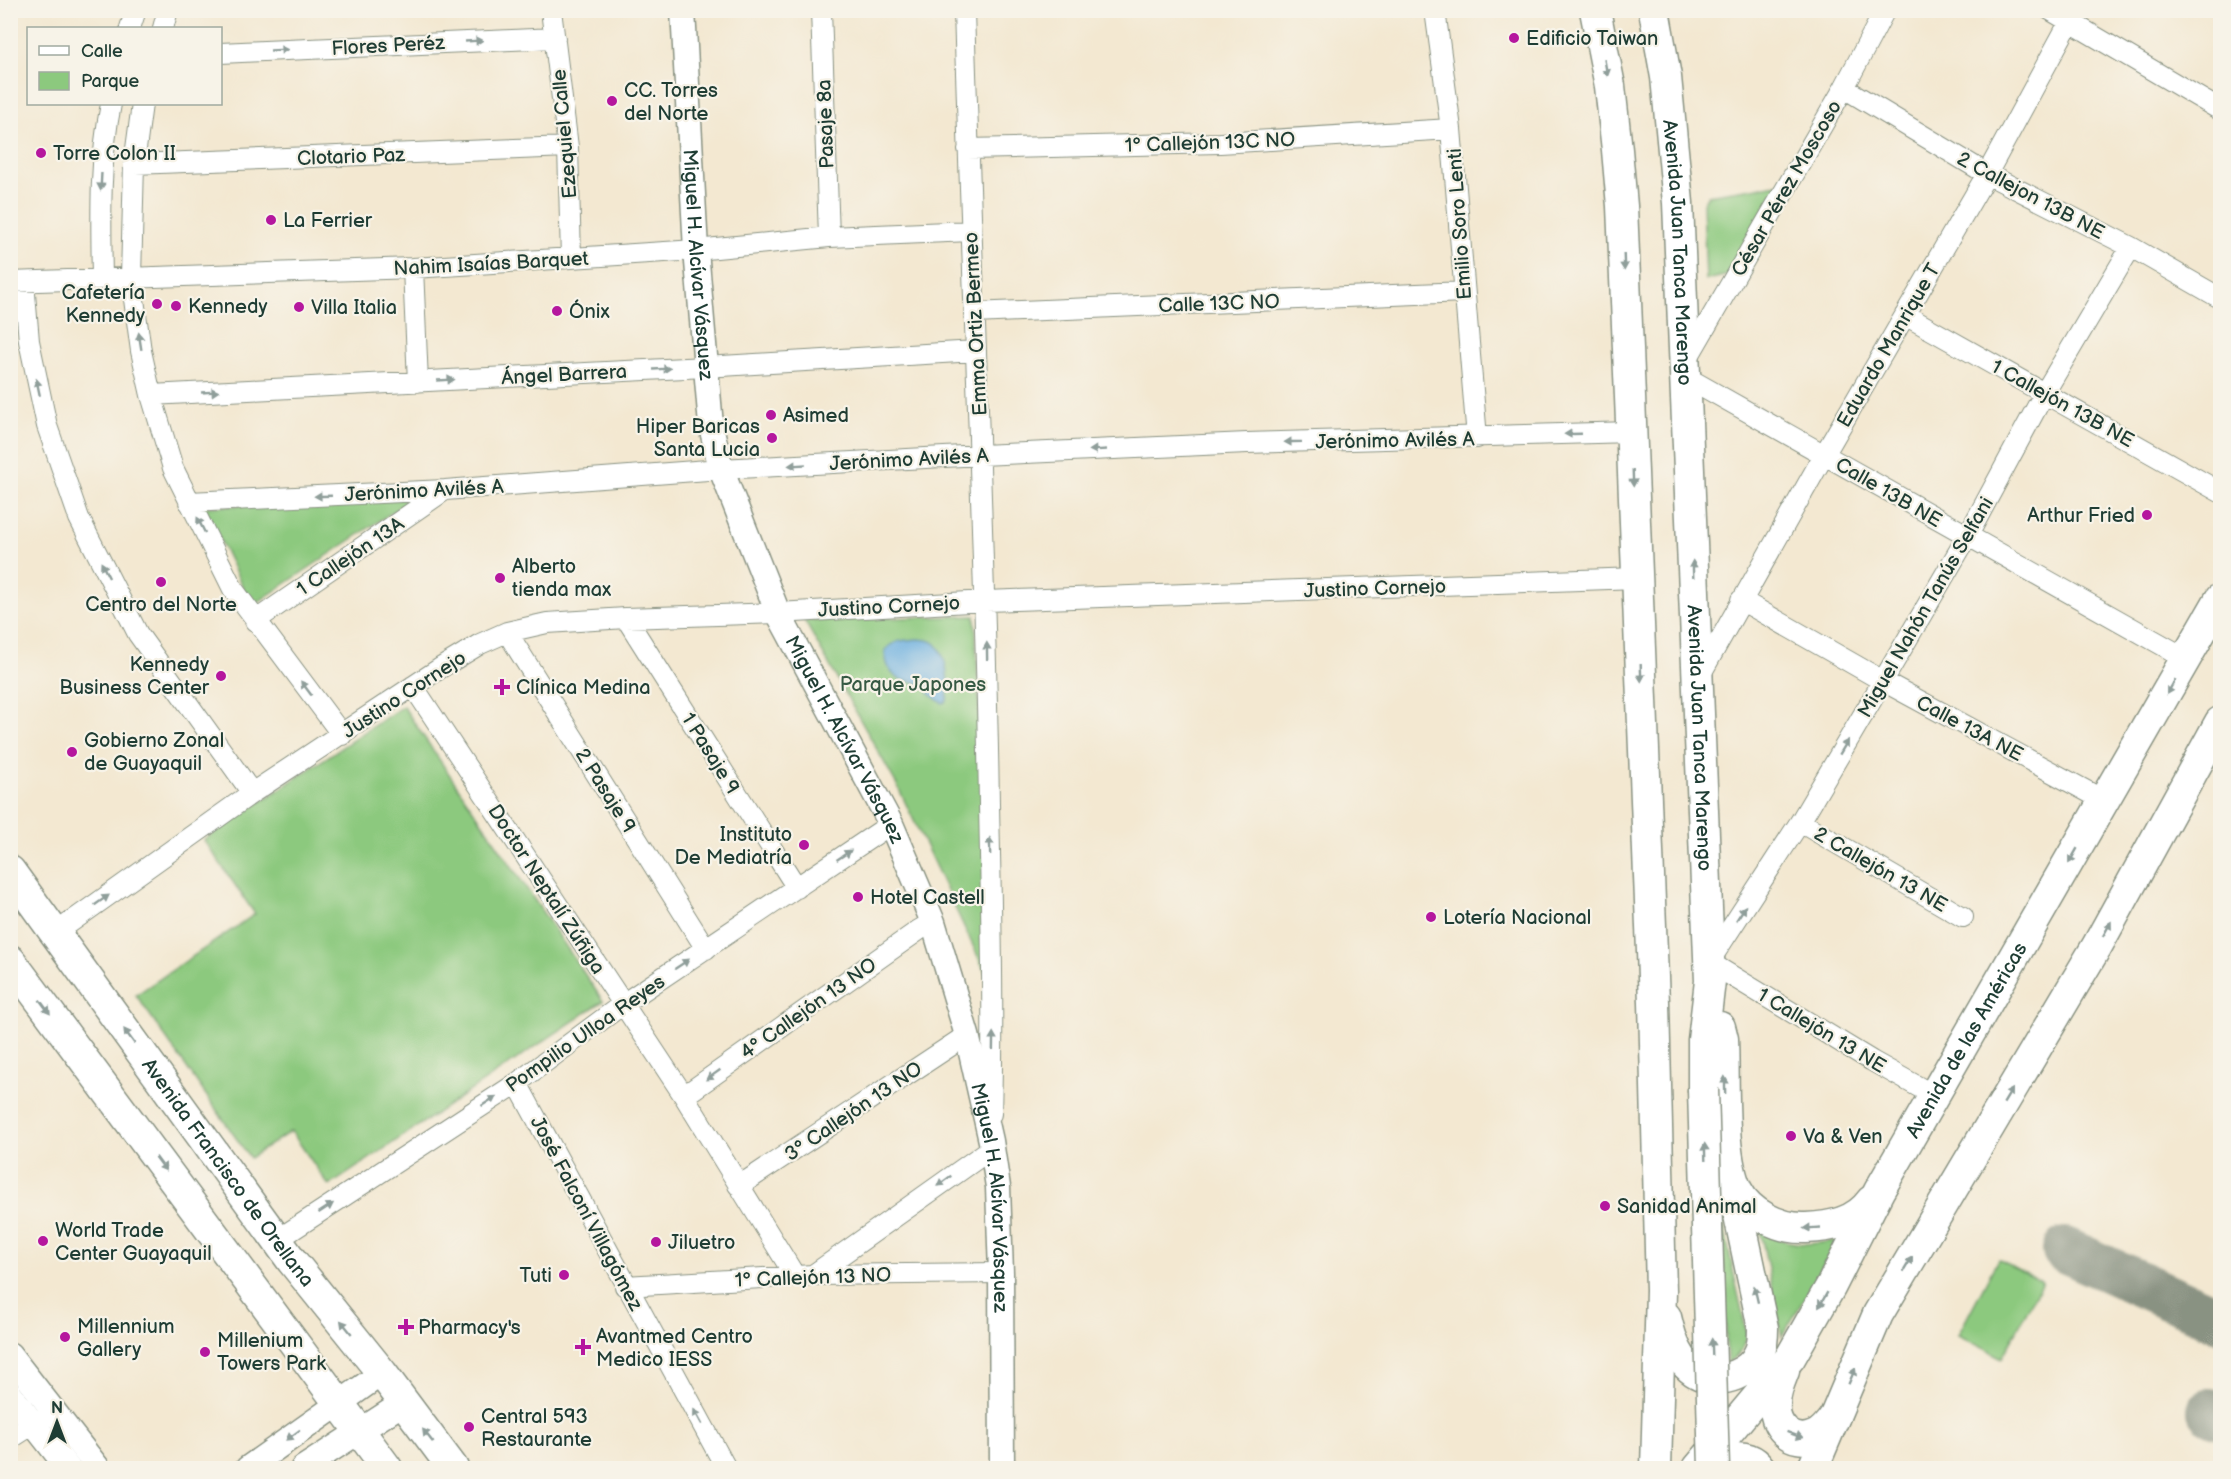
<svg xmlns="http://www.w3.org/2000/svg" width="2231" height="1479" viewBox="0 0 2231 1479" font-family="'Balsamiq Sans',sans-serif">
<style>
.green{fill:#8cc97e;stroke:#568359;stroke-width:1.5}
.water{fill:#6bafe0;stroke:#45768a;stroke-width:1.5}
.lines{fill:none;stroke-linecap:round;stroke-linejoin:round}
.taxiway{stroke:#899282;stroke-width:46}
.minor-casing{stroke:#899282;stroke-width:22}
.tertiary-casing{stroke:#899282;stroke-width:27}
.primary-casing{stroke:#899282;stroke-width:33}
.minor{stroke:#fff;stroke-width:20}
.tertiary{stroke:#fff;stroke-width:24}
.primary{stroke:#fff;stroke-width:30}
.primary-bridge-casing{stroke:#899282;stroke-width:33;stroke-linecap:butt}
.primary-bridge{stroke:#fff;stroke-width:30}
.oneway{fill:#8f9e9a}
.poi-dot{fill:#b5179e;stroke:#f7f3e8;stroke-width:2}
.labels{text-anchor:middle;stroke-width:4.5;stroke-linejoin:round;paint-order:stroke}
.poi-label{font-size:20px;fill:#1f3d34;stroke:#f7f3e8;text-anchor:start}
.street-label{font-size:20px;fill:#1f3d34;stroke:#f7f3e8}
.park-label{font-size:20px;fill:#355943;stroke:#f7f3e8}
</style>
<rect width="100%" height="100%" fill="#f7f3e8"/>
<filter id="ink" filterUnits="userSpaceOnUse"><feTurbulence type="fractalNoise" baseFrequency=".0167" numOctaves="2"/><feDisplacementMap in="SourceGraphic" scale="12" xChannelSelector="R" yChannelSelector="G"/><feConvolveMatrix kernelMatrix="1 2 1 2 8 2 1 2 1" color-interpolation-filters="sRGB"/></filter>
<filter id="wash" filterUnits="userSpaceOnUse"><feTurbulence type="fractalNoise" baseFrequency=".008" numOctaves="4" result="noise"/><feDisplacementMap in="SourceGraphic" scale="24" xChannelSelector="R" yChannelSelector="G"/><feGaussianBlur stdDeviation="1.35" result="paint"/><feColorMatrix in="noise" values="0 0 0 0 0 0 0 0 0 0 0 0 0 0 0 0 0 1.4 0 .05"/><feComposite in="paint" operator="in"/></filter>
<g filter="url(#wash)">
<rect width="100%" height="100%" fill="#f3e8d1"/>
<path class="green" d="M1778,184L1729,275L1706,280L1703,203L1708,195Z
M415,497L252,606L204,507Z
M975,616L991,984L897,785L804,620Z
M403,706L603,1001L329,1186L291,1131L250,1158L136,995L255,914L204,840Z
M1722,1219L1747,1335C1744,1349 1740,1355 1727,1363Z
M1760,1230C1788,1246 1806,1246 1838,1240L1782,1337Z
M1998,1259L2042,1282L2002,1358L1958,1335Z"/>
<path class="water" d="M918,639C925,640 931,639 936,644C948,657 949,685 947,701L943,703C934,700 929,691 921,685C917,681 910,682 903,680C890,677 885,662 885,650C895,640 904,640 918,639Z"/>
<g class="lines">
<path class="taxiway" d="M2065,1250L2220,1320
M2210,1411L2220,1416"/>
</g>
</g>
<g filter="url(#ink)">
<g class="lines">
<defs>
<path id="minor" d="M551,10L568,147L571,258
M821,10L829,237
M964,10C972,275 985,539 989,804C991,907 994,1011 991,1114
M1435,10L1451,129L1477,438
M2050,10L2220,110
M130,28L136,10
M163,28L168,10
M220,53L555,38
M1844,88L1987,174L2131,247L2220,298
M142,104L134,164L131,277L141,351L151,395L173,468L233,589L342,735
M968,149L1220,143L1451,129
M134,164L568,147
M413,268L418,382
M102,279C101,220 99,162 111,104
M10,282L413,268L696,250L829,237L971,231
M24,282L29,341L47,426L79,518L138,634L252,793
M974,313L1464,292
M1905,315L2220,492
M1686,361L1844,88L1885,10
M1686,377L2187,659
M151,395L705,367L976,351
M189,502L445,490L721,469L981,455L1247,443L1631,432
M1741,600L1883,681L2105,801
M626,618L797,888
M255,621L445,490
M507,632L706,949
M1699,677L1824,455L1987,174L2076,10
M413,686L684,1096L795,1276
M1800,822L1963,917
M54,934L252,793L442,667L480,644L507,632L547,623L626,618L778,613L986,601L1637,578
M517,1083L726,1468
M684,1096L919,930L933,922
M1935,1096L1872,1061L1709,962L1800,822L1883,681L1967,537L2045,392L2131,247
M738,1185L748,1180L967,1035
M277,1240L517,1083L623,1004L891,824
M813,1275L992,1148
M625,1286L813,1275L1001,1273
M10,1439L46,1416"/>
<g id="tertiary">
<path id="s1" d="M683,10L696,250L711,426L721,469L778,613L891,824L933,922L967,1035L991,1141L998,1187L1001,1273L1002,1468"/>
<path d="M10,1355L98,1468"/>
<path d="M10,1394L68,1468"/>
<path d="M248,1468L382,1373"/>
<path d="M303,1468L403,1403"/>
</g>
<g id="primary">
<path d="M1595,10L1610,86L1617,150L1622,206L1630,397L1654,1002L1661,1291L1656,1468"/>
<path id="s2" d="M1654,10L1666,77L1678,203L1710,981L1703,1040V1089"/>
<path id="s3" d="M10,871L292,1261L382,1373L453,1468"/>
<path d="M10,960L387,1468"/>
<path d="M1720,1027L1723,1039C1725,1080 1720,1154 1737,1190C1749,1214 1780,1229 1806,1228C1831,1227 1856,1222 1871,1201"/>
<path d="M1666,1317C1671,1339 1678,1365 1701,1375C1722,1385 1752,1373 1760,1351C1763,1344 1763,1335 1763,1328L1733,1187"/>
<path d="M1784,1371C1780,1381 1775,1392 1775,1404C1773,1426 1792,1446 1814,1436C1824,1432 1829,1424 1835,1416"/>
<path id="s4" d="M1698,1468L1790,1358L1831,1286L1879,1191L2220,599"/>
<path d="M1708,1468C1722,1458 1748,1450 1760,1468"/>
<path d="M1813,1468L1878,1314L2097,946L2220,722"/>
</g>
</defs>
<use href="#minor" class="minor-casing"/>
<use href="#tertiary" class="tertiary-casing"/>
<use href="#primary" class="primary-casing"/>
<use href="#minor" class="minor"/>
<use href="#tertiary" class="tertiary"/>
<use href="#primary" class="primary"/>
<defs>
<path id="primary-bridge" d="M1703,1089L1714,1468"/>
</defs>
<use href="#primary-bridge" class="primary-bridge-casing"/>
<use href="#primary-bridge" class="primary-bridge"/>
</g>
<defs><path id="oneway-solid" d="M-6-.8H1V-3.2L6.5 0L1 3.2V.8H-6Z" transform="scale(1.5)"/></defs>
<g class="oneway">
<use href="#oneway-solid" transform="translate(474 41) rotate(-3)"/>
<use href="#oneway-solid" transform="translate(279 50) rotate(-3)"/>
<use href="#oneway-solid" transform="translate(1606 68) rotate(80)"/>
<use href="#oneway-solid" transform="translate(101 182) rotate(93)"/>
<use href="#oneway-solid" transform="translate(1624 262) rotate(88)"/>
<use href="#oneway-solid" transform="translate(140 341) rotate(-99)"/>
<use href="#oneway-solid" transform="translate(662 369) rotate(-3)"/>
<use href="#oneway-solid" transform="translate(446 380) rotate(-3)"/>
<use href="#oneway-solid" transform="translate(38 387) rotate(-102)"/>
<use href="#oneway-solid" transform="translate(210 392) rotate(-3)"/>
<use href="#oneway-solid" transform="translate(1573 434) rotate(178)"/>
<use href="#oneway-solid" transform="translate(1293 442) rotate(179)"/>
<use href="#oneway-solid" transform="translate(1098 450) rotate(177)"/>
<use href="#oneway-solid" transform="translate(797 465) rotate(177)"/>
<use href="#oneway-solid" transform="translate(1633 478) rotate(88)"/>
<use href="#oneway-solid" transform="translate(323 496) rotate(178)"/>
<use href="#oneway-solid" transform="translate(201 525) rotate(-117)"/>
<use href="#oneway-solid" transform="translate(1693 569) rotate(-92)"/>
<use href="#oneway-solid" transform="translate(105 570) rotate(-117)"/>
<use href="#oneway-solid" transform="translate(987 651) rotate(-91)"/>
<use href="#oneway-solid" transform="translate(1641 673) rotate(88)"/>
<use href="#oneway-solid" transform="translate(2171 687) rotate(120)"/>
<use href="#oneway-solid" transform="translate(306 688) rotate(-127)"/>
<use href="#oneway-solid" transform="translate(1844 747) rotate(-59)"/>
<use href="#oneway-solid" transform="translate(990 846) rotate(-91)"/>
<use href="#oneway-solid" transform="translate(844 855) rotate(-34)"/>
<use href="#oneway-solid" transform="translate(2073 856) rotate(120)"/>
<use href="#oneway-solid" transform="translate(102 900) rotate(-35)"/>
<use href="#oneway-solid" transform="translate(1741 913) rotate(-57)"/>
<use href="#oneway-solid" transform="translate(2107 929) rotate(-61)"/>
<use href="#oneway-solid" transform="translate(682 964) rotate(-34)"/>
<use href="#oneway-solid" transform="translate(45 1007) rotate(53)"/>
<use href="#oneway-solid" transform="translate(129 1036) rotate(-126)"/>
<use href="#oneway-solid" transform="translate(993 1041) rotate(-89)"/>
<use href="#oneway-solid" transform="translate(713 1075) rotate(145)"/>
<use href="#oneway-solid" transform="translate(1725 1085) rotate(-91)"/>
<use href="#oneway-solid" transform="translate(2008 1096) rotate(-59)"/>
<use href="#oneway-solid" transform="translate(489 1101) rotate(-33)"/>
<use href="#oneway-solid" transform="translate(1705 1152) rotate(-92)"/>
<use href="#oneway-solid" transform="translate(161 1164) rotate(53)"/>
<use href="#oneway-solid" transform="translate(944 1181) rotate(144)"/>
<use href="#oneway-solid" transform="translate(326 1208) rotate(-33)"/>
<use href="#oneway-solid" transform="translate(1812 1228) rotate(177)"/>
<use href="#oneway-solid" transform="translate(1908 1264) rotate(-59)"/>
<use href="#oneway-solid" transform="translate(1756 1294) rotate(-103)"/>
<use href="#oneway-solid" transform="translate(1823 1300) rotate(120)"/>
<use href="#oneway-solid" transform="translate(346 1327) rotate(-129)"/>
<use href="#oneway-solid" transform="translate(1712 1347) rotate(-92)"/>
<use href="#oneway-solid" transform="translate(1852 1376) rotate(-67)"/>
<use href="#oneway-solid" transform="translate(698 1417) rotate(-119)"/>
<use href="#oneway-solid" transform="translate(293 1435) rotate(144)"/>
<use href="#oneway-solid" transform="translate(1795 1435) rotate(20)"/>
<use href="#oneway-solid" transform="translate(428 1436) rotate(-128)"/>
</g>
</g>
<g class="poi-dot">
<circle cx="1514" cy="38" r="6"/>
<circle cx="612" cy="101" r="6"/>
<circle cx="41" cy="153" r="6"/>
<circle cx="271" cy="220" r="6"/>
<circle cx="157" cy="304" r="6"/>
<circle cx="176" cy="306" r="6"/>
<circle cx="299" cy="307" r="6"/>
<circle cx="557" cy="311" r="6"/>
<circle cx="771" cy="415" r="6"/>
<circle cx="772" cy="438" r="6"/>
<circle cx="2147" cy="515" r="6"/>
<circle cx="500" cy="578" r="6"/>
<circle cx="161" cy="582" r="6"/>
<circle cx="221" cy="676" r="6"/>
<path d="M499 678h6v6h6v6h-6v6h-6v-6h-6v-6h6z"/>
<circle cx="72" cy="752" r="6"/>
<circle cx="804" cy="845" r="6"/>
<circle cx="858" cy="897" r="6"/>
<circle cx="1431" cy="917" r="6"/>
<circle cx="1791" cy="1136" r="6"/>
<circle cx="1605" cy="1206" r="6"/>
<circle cx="43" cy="1241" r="6"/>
<circle cx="656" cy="1242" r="6"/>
<circle cx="564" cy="1275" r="6"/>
<path d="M403 1318h6v6h6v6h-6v6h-6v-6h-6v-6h6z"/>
<circle cx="65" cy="1337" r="6"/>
<path d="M580 1338h6v6h6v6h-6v6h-6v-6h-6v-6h6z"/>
<circle cx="205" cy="1352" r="6"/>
<circle cx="469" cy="1427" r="6"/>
</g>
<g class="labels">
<g class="poi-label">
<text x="1526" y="45">Edificio Taiwan</text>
<text x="624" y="97">CC. Torres<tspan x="624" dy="23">del Norte</tspan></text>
<text x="53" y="160">Torre Colon II</text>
<text x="283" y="227">La Ferrier</text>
<text x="145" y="299" text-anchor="end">Cafetería<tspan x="145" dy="23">Kennedy</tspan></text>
<text x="188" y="313">Kennedy</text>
<text x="311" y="314">Villa Italia</text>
<text x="569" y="318">Ónix</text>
<text x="783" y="422">Asimed</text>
<text x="760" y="433" text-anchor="end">Hiper Baricas<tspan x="760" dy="23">Santa Lucia</tspan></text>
<text x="2135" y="522" text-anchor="end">Arthur Fried</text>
<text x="512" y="573">Alberto<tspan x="512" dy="23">tienda max</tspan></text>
<text x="161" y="611" text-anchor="middle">Centro del Norte</text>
<text x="209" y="671" text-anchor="end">Kennedy<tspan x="209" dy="23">Business Center</tspan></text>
<text x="516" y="694">Clínica Medina</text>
<text x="84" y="747">Gobierno Zonal<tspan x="84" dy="23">de Guayaquil</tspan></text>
<text x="792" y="841" text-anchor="end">Instituto<tspan x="792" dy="23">De Mediatría</tspan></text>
<text x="870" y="904">Hotel Castell</text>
<text x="1443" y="924">Lotería Nacional</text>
<text x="1803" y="1143">Va &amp; Ven</text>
<text x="1617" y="1213">Sanidad Animal</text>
<text x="55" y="1237">World Trade<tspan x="55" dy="23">Center Guayaquil</tspan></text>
<text x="668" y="1249">Jiluetro</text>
<text x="552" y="1282" text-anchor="end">Tuti</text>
<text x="77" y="1333">Millennium<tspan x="77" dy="23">Gallery</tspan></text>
<text x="418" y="1334">Pharmacy's</text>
<text x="596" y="1343">Avantmed Centro<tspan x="596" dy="23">Medico IESS</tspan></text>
<text x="217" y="1347">Millenium<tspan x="217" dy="23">Towers Park</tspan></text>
<text x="481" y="1423">Central 593<tspan x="481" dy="23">Restaurante</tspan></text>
</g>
<g class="street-label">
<text transform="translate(388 45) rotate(-3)" y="7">Flores Peréz</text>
<text transform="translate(825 124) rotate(-92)" y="7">Pasaje 8a</text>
<text transform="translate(564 134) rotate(-95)" y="7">Ezequiel Calle</text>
<text transform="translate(1210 142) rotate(-2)" y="7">1º Callejón 13C NO</text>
<text transform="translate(351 156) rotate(-2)" y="7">Clotario Paz</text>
<text transform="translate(1786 188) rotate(-60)" y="7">César Pérez Moscoso</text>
<text transform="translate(2031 195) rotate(28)" y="7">2 Callejon 13B NE</text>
<text transform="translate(1459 224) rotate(-94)" y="7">Emilio Soro Lenti</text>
<text dy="7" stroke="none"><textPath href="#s2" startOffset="244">Avenida Juan Tanca Marengo</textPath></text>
<text transform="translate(491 263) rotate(-3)" y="7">Nahim Isaías Barquet</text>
<text dy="7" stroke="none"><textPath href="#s1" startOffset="255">Miguel H. Alcívar Vásquez</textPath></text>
<text transform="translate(1219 303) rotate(-2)" y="7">Calle 13C NO</text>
<text transform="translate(975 324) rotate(-93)" y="7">Emma Ortiz Bermeo</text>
<text transform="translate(1888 345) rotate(-60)" y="7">Eduardo Manrique T</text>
<text transform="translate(564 374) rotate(-3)" y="7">Ángel Barrera</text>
<text transform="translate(2063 403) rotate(29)" y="7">1 Callejón 13B NE</text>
<text transform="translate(1395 440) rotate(-1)" y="7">Jerónimo Avilés A</text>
<text transform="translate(909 459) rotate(-3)" y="7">Jerónimo Avilés A</text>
<text transform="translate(424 490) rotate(-3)" y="7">Jerónimo Avilés A</text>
<text transform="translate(1889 492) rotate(30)" y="7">Calle 13B NE</text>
<text transform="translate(350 556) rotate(-34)" y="7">1 Callejón 13A</text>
<text transform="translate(1375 588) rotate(-2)" y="7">Justino Cornejo</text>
<text transform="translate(889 606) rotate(-3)" y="7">Justino Cornejo</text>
<text transform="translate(1925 607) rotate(-60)" y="7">Miguel Nahón Tanús Selfani</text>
<text transform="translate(404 694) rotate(-33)" y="7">Justino Cornejo</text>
<text transform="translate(1970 728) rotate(28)" y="7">Calle 13A NE</text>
<text dy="7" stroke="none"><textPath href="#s1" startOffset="759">Miguel H. Alcívar Vásquez</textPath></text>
<text dy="7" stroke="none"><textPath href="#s2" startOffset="730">Avenida Juan Tanca Marengo</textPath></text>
<text transform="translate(711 753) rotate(58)" y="7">1 Pasaje 9</text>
<text transform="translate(606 790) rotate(58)" y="7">2 Pasaje 9</text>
<text transform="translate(1881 869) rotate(30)" y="7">2 Callejón 13 NE</text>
<text transform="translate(547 889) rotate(57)" y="7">Doctor Neptalí Zúñiga</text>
<text transform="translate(808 1008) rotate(-35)" y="7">4º Callejón 13 NO</text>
<text transform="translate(1822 1030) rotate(31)" y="7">1 Callejón 13 NE</text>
<text transform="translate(585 1033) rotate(-35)" y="7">Pompilio Ulloa Reyes</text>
<text dy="7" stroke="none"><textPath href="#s4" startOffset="507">Avenida de las Américas</textPath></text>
<text transform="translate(853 1111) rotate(-34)" y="7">3º Callejón 13 NO</text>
<text dy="7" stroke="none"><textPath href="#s3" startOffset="372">Avenida Francisco de Orellana</textPath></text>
<text dy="7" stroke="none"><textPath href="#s1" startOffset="1245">Miguel H. Alcívar Vásquez</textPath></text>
<text transform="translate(587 1213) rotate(62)" y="7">José Falconí Villagómez</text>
<text transform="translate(813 1277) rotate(-2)" y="7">1º Callejón 13 NO</text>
</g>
<g class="park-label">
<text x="913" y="691">Parque Japones</text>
</g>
</g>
<rect width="2231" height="1479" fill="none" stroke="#f7f3e8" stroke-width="36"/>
<rect x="27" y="27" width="195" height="78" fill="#f7f3e8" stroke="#a1aaa0" stroke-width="1.5"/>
<rect x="39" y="46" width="30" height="9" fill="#ffffff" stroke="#a1aaa0" stroke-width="1.5"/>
<text x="81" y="57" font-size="18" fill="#1f3d34">Calle</text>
<rect x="39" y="72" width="30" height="18" fill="#8cc97e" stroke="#a1aaa0" stroke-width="1.5"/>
<text x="81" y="87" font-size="18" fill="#1f3d34">Parque</text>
<g transform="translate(57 1422)" stroke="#f7f3e8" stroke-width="4.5" paint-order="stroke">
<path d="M0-4.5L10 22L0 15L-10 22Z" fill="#1f3d34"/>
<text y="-9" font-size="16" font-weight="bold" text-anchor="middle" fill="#1f3d34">N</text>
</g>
</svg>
